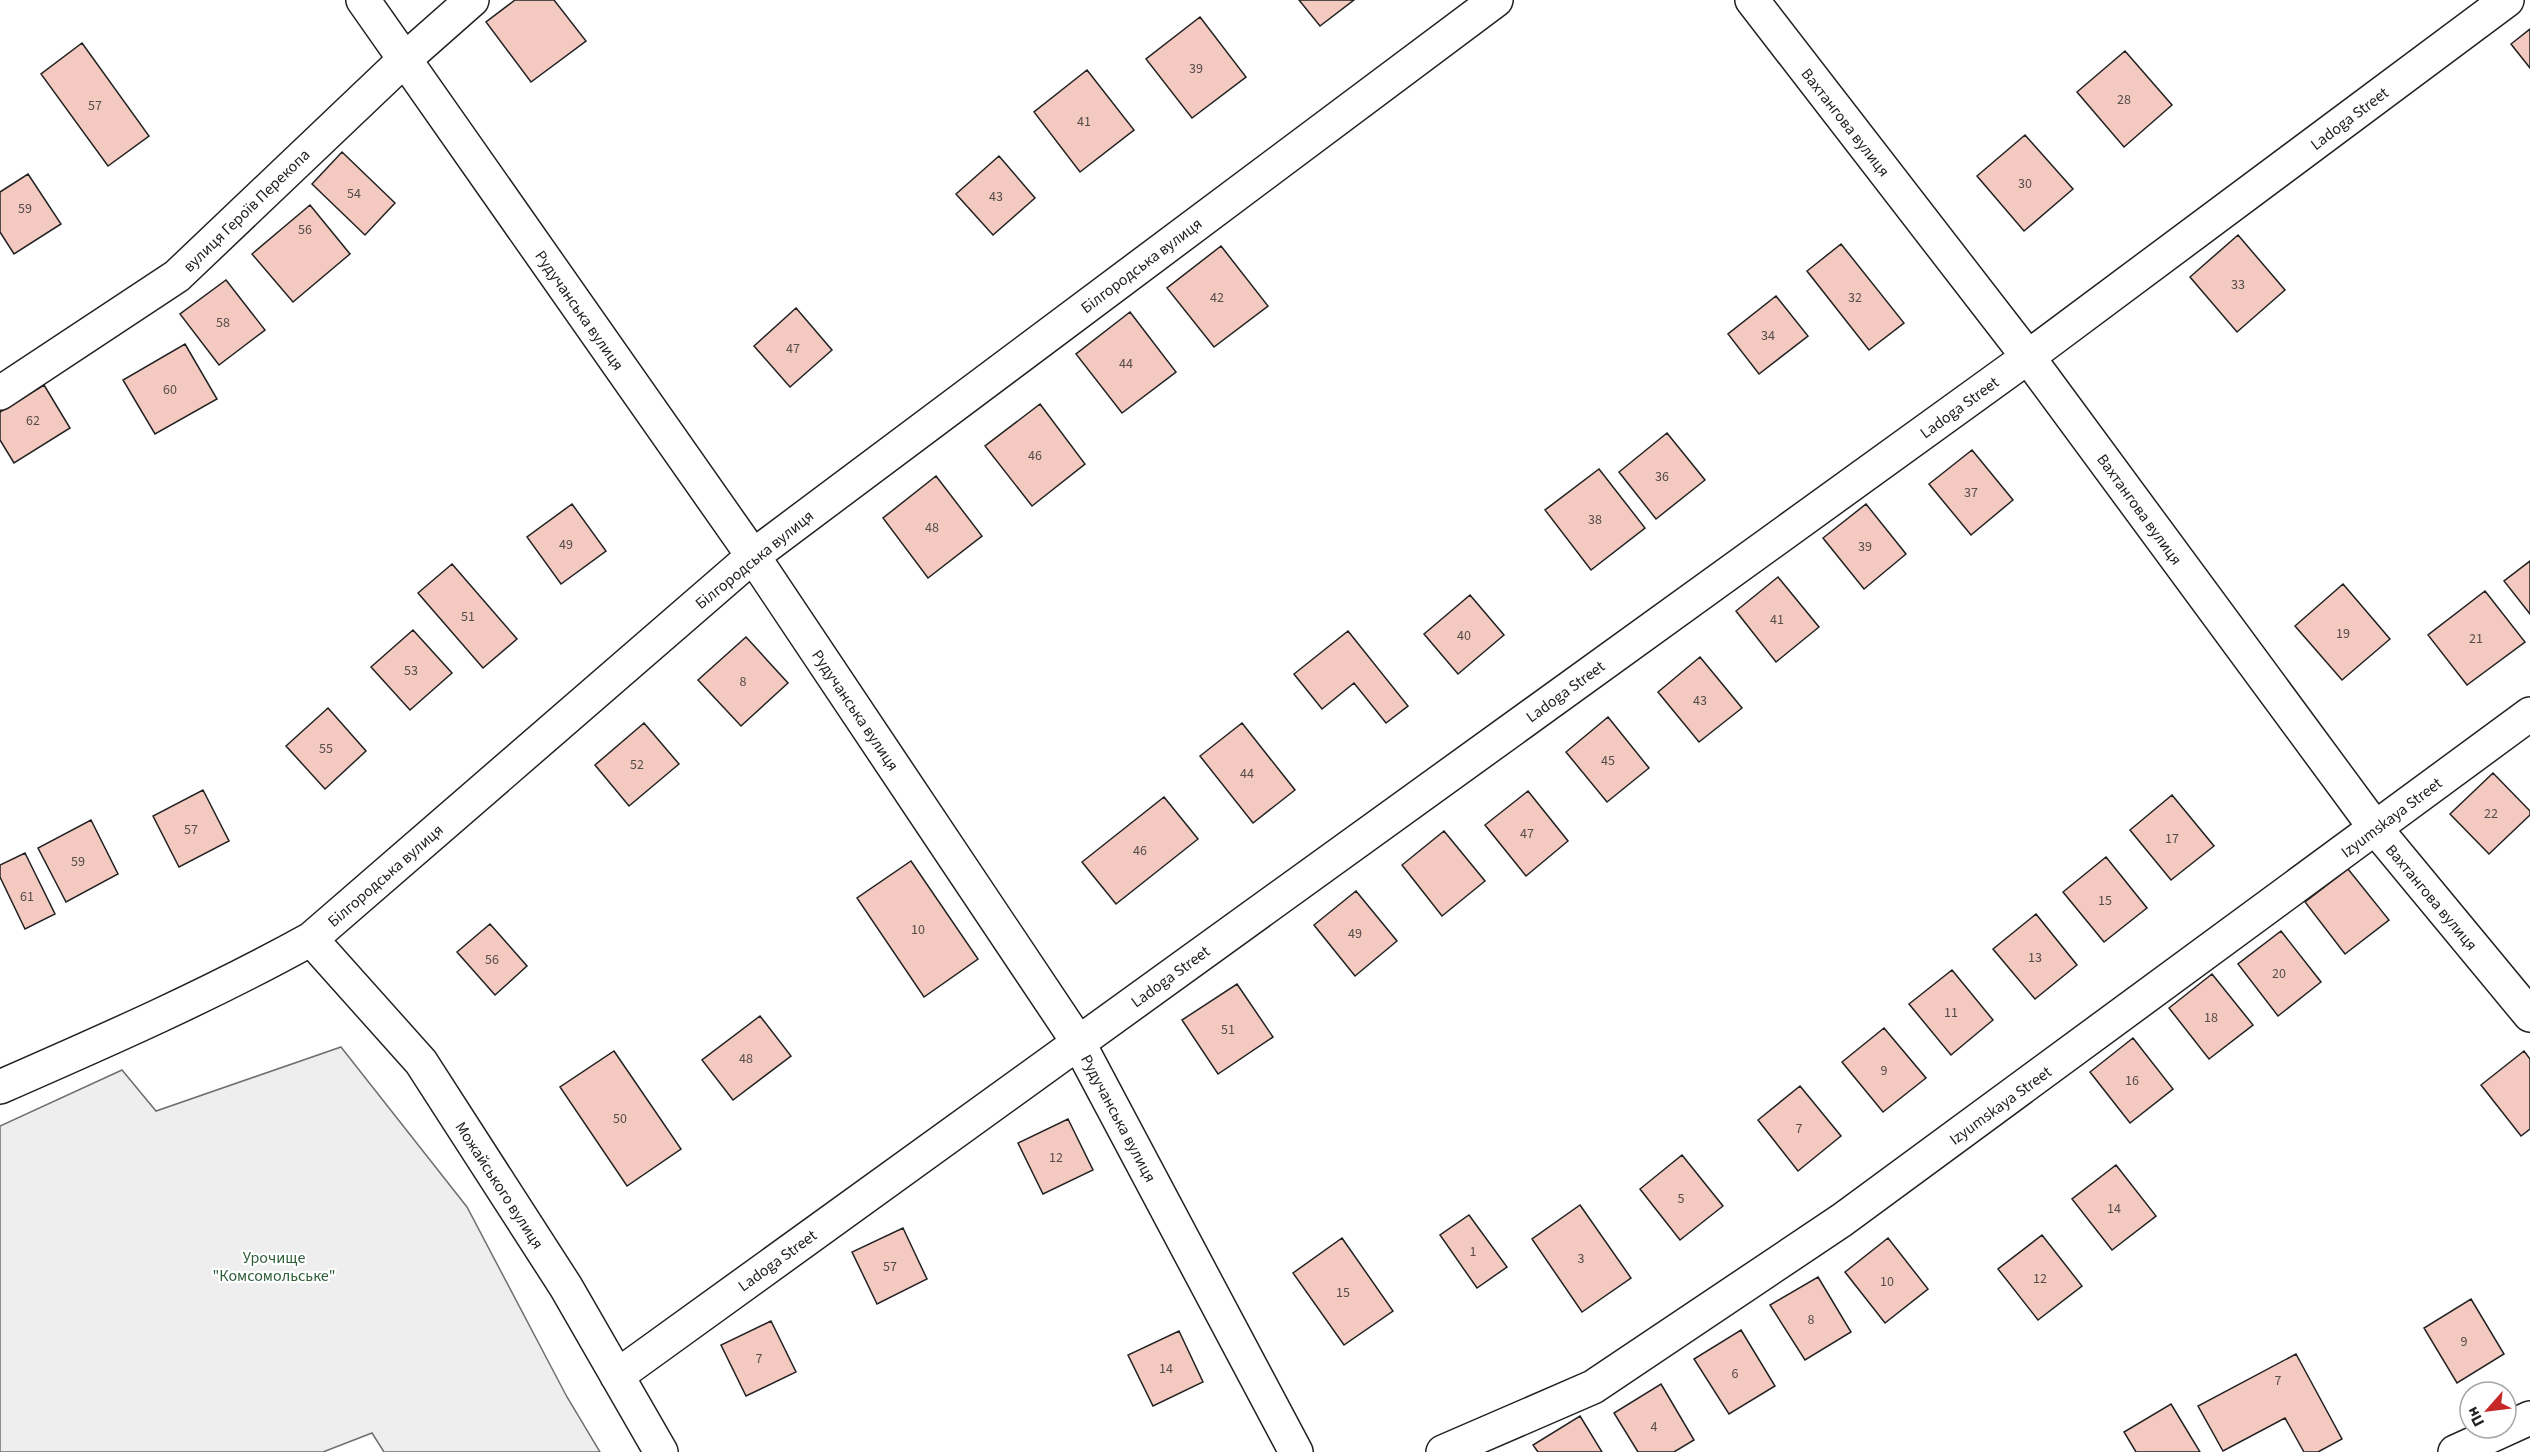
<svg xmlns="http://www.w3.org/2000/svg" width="2530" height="1452" viewBox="0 0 2530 1452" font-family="'Source Sans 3',sans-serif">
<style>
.green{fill:#eee;stroke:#6f6f6f;stroke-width:1.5}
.building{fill:#f3c9c0;stroke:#222;stroke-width:1.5}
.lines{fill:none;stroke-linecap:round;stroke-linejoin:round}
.minor-casing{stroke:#222;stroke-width:36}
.minor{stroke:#fff;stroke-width:33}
.labels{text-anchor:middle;stroke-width:4.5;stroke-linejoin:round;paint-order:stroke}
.number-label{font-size:14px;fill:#564c4a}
.street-label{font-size:16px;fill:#222;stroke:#fff}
.park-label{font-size:16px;fill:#2f5e38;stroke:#fff}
</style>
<rect width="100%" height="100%" fill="#fff"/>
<path class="green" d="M341,1047L467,1207L567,1397L600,1452H384L372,1433L323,1452H0V1126L122,1070L156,1111Z"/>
<path class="building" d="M515,0H554L586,41L531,82L486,22Z
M1299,0H1354L1320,26Z
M1200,17L1246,77L1192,118L1146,59Z
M2530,29V68L2511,44Z
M82,43L149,136L108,166L41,74Z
M2125,51L2172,105L2124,147L2077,92Z
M1087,70L1134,130L1080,172L1034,112Z
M2025,135L2073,189L2024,231L1977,176Z
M342,152L395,203L365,235L312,184Z
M999,156L1035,198L993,235L956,194Z
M28,174L61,224L14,254L0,232V192Z
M310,205L350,254L293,302L252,254Z
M2238,235L2285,290L2237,332L2190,277Z
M1841,244L1904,323L1869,350L1807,271Z
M1221,246L1268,306L1214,347L1167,288Z
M226,280L265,330L219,365L180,314Z
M1776,296L1808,336L1759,374L1728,334Z
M796,308L832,350L790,387L754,346Z
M1130,312L1176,372L1122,413L1076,354Z
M185,344L217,399L155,434L123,380Z
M44,385L70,428L14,463L0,440V412Z
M1040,404L1085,464L1032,506L985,446Z
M1667,433L1705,480L1656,519L1619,472Z
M1972,450L2013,500L1971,535L1929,484Z
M1599,469L1645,528L1591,570L1545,510Z
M936,476L982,536L928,578L883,518Z
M572,504L606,551L561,584L527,537Z
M1866,504L1906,554L1864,589L1823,538Z
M2530,561V614L2504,581Z
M452,564L517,639L483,668L418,593Z
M1778,577L1819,627L1776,662L1736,611Z
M2343,584L2390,639L2342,680L2295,626Z
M2485,591L2525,642L2467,685L2428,635Z
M1470,595L1504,635L1458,674L1424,634Z
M413,630L452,673L410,710L371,667Z
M1348,631L1408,706L1386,723L1354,683L1322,709L1294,674Z
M746,637L788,683L741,726L698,680Z
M1700,657L1742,708L1699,742L1658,692Z
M328,708L366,751L325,789L286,746Z
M1608,717L1649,768L1607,802L1566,752Z
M644,723L679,764L629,806L595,765Z
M1242,723L1295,790L1253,823L1200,756Z
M2493,773L2530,811V815L2489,854L2450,814Z
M203,790L229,841L179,867L153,816Z
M1528,791L1568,841L1526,876L1485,825Z
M2172,795L2214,846L2171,880L2130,830Z
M1164,797L1198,839L1116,904L1082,862Z
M91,820L118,874L66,902L38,848Z
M1444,831L1485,881L1442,916L1402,865Z
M25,853L55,914L25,929L0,877V865Z
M2106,857L2147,908L2104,942L2063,892Z
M911,861L978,959L924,997L857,898Z
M2348,869L2389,920L2345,954L2305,902Z
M1356,891L1397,941L1355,976L1314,925Z
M2036,914L2077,965L2035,999L1993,949Z
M490,924L527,966L495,995L457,952Z
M2281,931L2321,982L2278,1016L2238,964Z
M1952,970L1993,1020L1951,1055L1909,1004Z
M2212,974L2253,1025L2209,1059L2169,1008Z
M1237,984L1273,1037L1218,1074L1182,1020Z
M760,1016L791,1056L733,1100L702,1060Z
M1884,1028L1926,1078L1883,1112L1842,1062Z
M2133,1038L2173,1089L2130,1123L2090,1072Z
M614,1051L681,1149L627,1186L560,1087Z
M2524,1051L2530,1059V1129L2521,1136L2481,1085Z
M1800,1086L1841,1136L1798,1171L1758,1120Z
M1068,1119L1093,1170L1043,1194L1018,1143Z
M1682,1155L1723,1206L1680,1240L1640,1189Z
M2116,1165L2156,1216L2112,1250L2072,1199Z
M1580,1205L1631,1278L1582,1312L1532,1239Z
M1469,1215L1507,1267L1477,1288L1440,1235Z
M903,1228L927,1279L877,1304L852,1252Z
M2042,1235L2082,1286L2038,1320L1998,1269Z
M1342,1238L1393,1311L1344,1345L1293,1273Z
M1888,1238L1928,1289L1885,1323L1845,1272Z
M1818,1277L1851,1332L1805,1360L1770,1305Z
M2471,1299L2504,1354L2457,1383L2424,1328Z
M771,1321L796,1372L746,1396L721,1345Z
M1741,1330L1775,1386L1729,1414L1694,1359Z
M1179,1331L1203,1382L1153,1406L1128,1355Z
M2296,1354L2342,1439L2318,1452H2304L2285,1418L2223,1451L2198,1406Z
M1661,1384L1694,1440L1674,1452H1638L1614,1413Z
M2171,1404L2200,1452H2136L2124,1432Z
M1580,1416L1602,1452H1538L1533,1445Z"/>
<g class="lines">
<defs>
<path id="minor" d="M363,0L753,556L1078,1042L1296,1452
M1752,0L2028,357L2376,829L2530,1015
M0,393L177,276L404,60L472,0
M311,939L421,1062L566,1287L661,1452
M0,1087C105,1041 210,995 311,939L753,556L1496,0
M617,1376L2028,357L2507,0
M1443,1452L1593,1387L1842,1220L2530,714
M2455,1452L2530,1418"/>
</defs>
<use href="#minor" class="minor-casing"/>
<use href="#minor" class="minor"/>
</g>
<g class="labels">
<g class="number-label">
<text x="1196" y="73">39</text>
<text x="2124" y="104">28</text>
<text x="95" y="110">57</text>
<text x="1084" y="126">41</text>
<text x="2025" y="188">30</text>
<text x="354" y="198">54</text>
<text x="996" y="201">43</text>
<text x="25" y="213">59</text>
<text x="305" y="234">56</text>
<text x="2238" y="289">33</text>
<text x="1217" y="302">42</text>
<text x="1855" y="302">32</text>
<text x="223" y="327">58</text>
<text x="1768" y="340">34</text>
<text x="793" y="353">47</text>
<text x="1126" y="368">44</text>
<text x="170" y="394">60</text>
<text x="33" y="425">62</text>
<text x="1035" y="460">46</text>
<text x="1662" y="481">36</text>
<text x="1971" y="497">37</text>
<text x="1595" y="524">38</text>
<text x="932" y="532">48</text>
<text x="566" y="549">49</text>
<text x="1865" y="551">39</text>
<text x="468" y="621">51</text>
<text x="1777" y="624">41</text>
<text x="2343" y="638">19</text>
<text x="1464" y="640">40</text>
<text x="2476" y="643">21</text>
<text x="411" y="675">53</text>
<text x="743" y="686">8</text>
<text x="1700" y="705">43</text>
<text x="326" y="753">55</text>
<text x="1608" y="765">45</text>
<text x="637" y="769">52</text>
<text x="1247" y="778">44</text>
<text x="2491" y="818">22</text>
<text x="191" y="834">57</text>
<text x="1527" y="838">47</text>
<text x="2172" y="843">17</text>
<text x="1140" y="855">46</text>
<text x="78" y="866">59</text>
<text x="27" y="901">61</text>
<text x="2105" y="905">15</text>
<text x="918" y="934">10</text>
<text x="1355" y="938">49</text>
<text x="2035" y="962">13</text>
<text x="492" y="964">56</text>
<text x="2279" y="978">20</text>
<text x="1951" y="1017">11</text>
<text x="2211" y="1022">18</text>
<text x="1228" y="1034">51</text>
<text x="746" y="1063">48</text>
<text x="1884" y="1075">9</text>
<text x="2132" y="1085">16</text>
<text x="620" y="1123">50</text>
<text x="1799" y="1133">7</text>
<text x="1056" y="1162">12</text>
<text x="1681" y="1203">5</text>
<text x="2114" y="1213">14</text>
<text x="1473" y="1256">1</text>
<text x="1581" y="1263">3</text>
<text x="890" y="1271">57</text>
<text x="2040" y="1283">12</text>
<text x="1887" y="1286">10</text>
<text x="1343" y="1297">15</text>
<text x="1811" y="1324">8</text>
<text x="2464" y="1346">9</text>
<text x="759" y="1363">7</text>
<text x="1166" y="1373">14</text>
<text x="1735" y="1378">6</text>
<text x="2278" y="1385">7</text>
<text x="1654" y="1431">4</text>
</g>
<g class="street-label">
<text transform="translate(2349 118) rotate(-37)" y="6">Ladoga Street</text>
<text transform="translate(1846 122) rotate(52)" y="6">Вахтангова вулиця</text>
<text transform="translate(246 210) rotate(-44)" y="6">вулиця Героїв Перекопа</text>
<text transform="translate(1141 265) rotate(-37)" y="6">Білгородська вулиця</text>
<text transform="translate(580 310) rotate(55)" y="6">Рудучанська вулиця</text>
<text transform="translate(1959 407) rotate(-36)" y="6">Ladoga Street</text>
<text transform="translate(2140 509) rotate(54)" y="6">Вахтангова вулиця</text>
<text transform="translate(754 559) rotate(-39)" y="6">Білгородська вулиця</text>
<text transform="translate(1565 691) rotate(-36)" y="6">Ladoga Street</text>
<text transform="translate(856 710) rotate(56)" y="6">Рудучанська вулиця</text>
<text transform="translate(2391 817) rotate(-37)" y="6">Izyumskaya Street</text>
<text transform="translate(385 875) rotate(-41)" y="6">Білгородська вулиця</text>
<text transform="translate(2432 897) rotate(50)" y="6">Вахтангова вулиця</text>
<text transform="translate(1170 976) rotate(-36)" y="6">Ladoga Street</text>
<text transform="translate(2000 1105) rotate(-36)" y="6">Izyumskaya Street</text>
<text transform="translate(1119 1118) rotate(62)" y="6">Рудучанська вулиця</text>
<text transform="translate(500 1185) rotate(57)" y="6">Можайського вулиця</text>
<text transform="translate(777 1260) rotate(-36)" y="6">Ladoga Street</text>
</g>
<g class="park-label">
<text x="274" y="1263">Урочище<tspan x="274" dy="18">"Комсомольське"</tspan></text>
</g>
</g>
<g transform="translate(2488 1410) rotate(242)"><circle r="28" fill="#ffffff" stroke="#a7a7a7" stroke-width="1.5"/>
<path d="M0-4.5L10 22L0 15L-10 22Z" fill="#c62828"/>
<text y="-9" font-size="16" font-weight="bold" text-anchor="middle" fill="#222222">Пн</text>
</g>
</svg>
